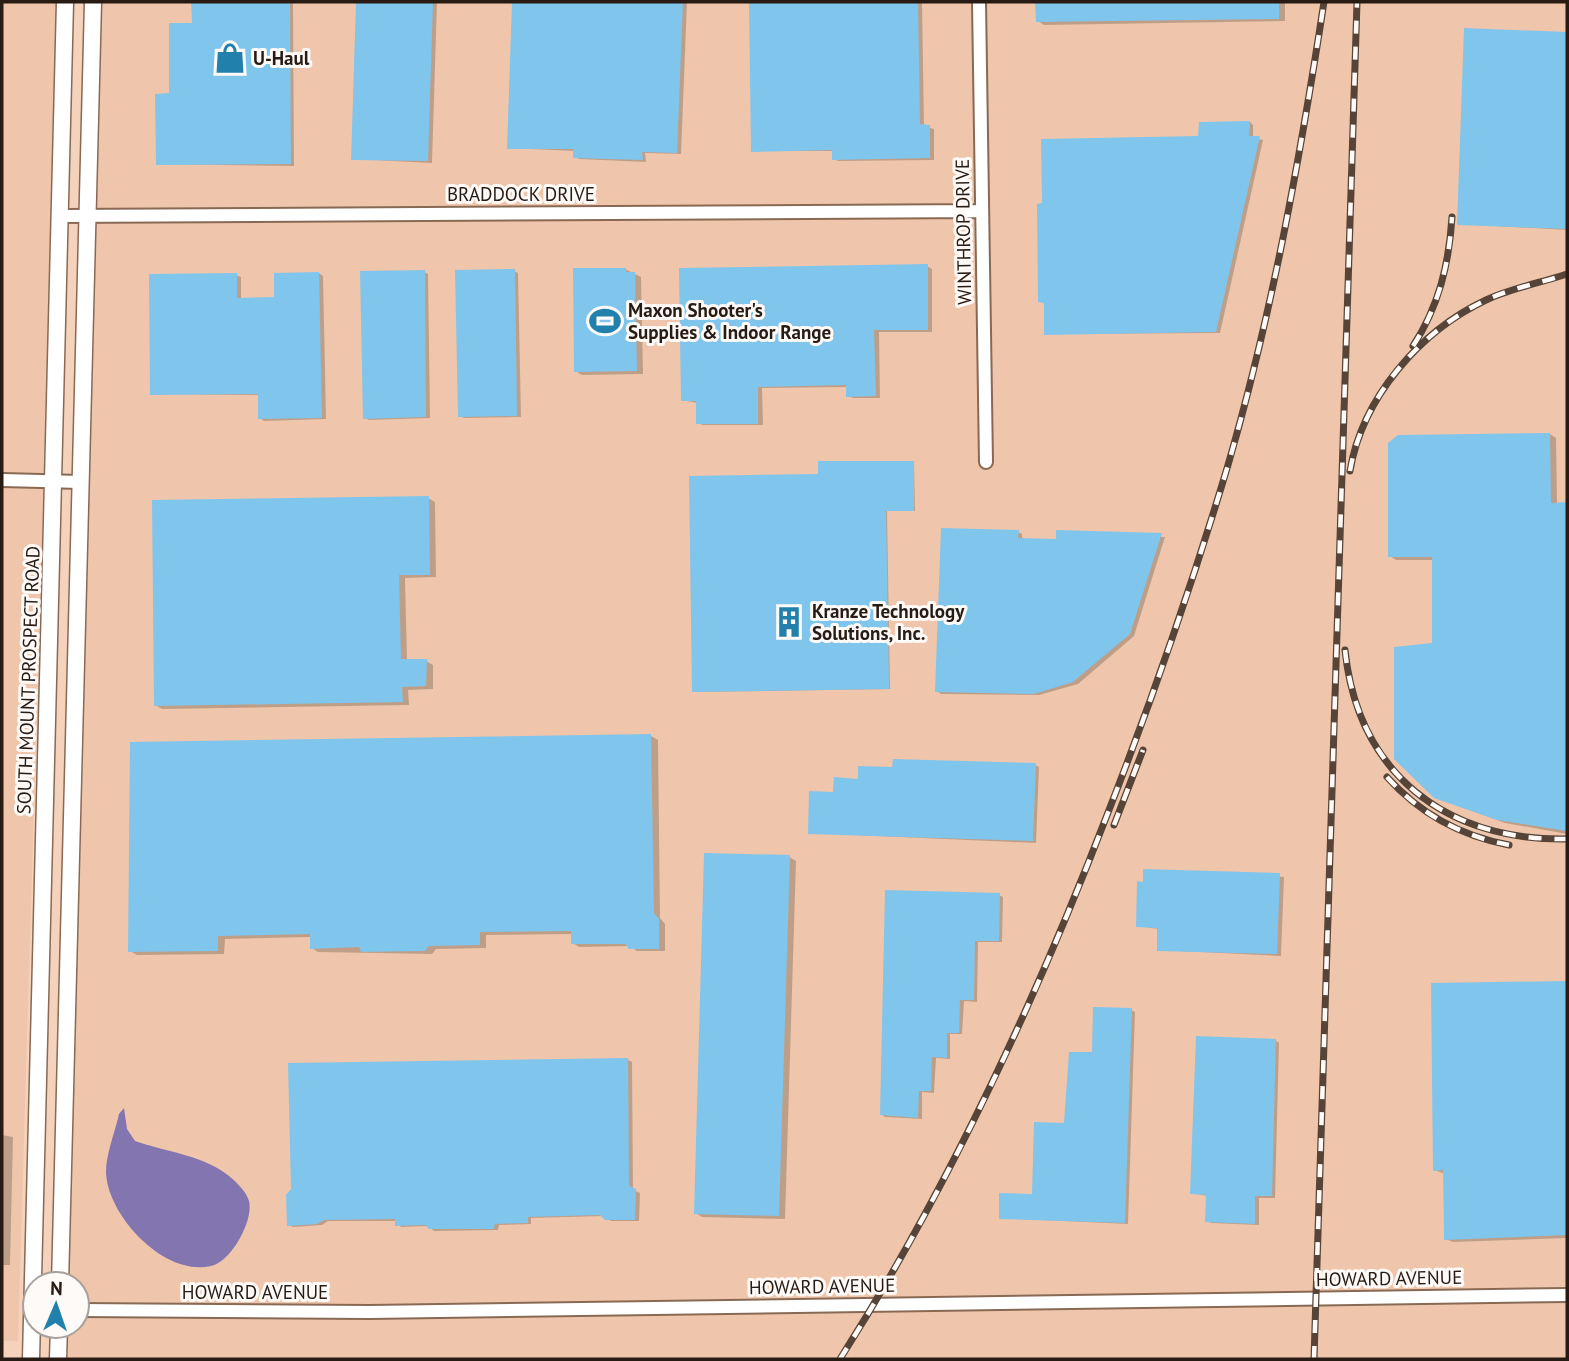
<svg xmlns="http://www.w3.org/2000/svg" width="1569" height="1361" viewBox="0 0 1569 1361" font-family="'PT Sans',sans-serif">
<style>
.built{fill:#efc6ab}
.water{fill:#8375b0}
.shadow{fill:#0003}
.building{fill:#80c5ec}
.lines{fill:none;stroke-linecap:round;stroke-linejoin:round}
.minor-casing{stroke:#886954;stroke-width:16}
.secondary-casing{stroke:#886954;stroke-width:19}
.minor{stroke:#fff;stroke-width:12}
.secondary{stroke:#fff;stroke-width:16}
.rail-casing{stroke:#564438;stroke-width:7}
.rail{stroke:#fefaf8;stroke-width:4.5;stroke-dasharray:13;stroke-linecap:butt}
.labels{text-anchor:middle;stroke-width:6;stroke-linejoin:round;paint-order:stroke}
.poi-label{font-size:19px;font-weight:bold;fill:#281b13;stroke:#fefaf8;text-anchor:start}
.street-label{font-size:19px;fill:#281b13;stroke:#fefaf8}
</style>
<rect width="100%" height="100%" fill="#f5d2bb"/>
<path class="built" d="M2,2H58L18,1341H2Z
M100,2H1567V1359H62L63,1326H77V1284H64Z"/>
<path class="water" d="M124,1108L127,1129L135,1141C163,1151 200,1155 225,1173C233,1179 246,1190 249,1201C254,1220 231,1262 211,1266C164,1277 107,1215 106,1172C106,1154 115,1132 119,1114Z"/>
<path class="shadow" d="M193,2H293L294,166L158,164L171,95L193,25Z
M357,2H437L432,163L353,159Z
M513,2H687L681,154L645,153L646,162L579,159L575,157V151L509,148Z
M751,2H922L924,126L934,129V160L838,161L834,159V151H753Z
M1037,2H1285V21L1044,25L1038,21Z
M1466,29L1567,34V230L1459,224Z
M1250,122L1253,125V138L1263,140L1220,333L1046,334V304L1040,301L1200,138Z
M927,266L932,269V332H879L880,398H853L848,396V387L762,388L763,425H703L698,423L697,403L683,400Z
M625,269L641,277L643,374L582,375L575,371Z
M514,271L518,273L521,417L464,418L460,416Z
M424,272L428,274L430,418L369,420L365,418Z
M319,273L323,276L326,419L264,421L260,418V395L152,394L236,275L241,277V300L275,299Z
M1550,434L1556,438L1557,504H1567V834L1505,823L1435,797L1433,560H1396L1390,556Z
M914,462L915,511H887L890,689L695,692L820,476Z
M428,498L435,502L436,577L405,578L407,661H426L433,665V689L408,690L409,705L162,709L155,705Z
M1018,532L1022,534V540H1057L1058,532L1165,537L1134,636L1078,684L1039,695L941,694L937,691Z
M651,736L658,740L660,918L665,924V951H637L629,946L579,947L573,943V934L486,935V948L436,949L432,954L318,952L312,948V937L225,939L224,954L137,955L130,951Z
M1035,765L1039,767L1036,843L810,833L835,794L859,781L894,769Z
M789,857L796,861L785,1219L702,1217L696,1213Z
M1145,870L1284,877L1281,956L1159,950V929L1138,926Z
M999,895L1003,897L1002,942H978L977,1002L964,1001L962,1034H950V1059L936,1058L934,1093L922,1092V1119L885,1117L881,1114Z
M1567,982V1238L1453,1242L1446,1239L1445,1174L1434,1170L1432,985Z
M1131,1010L1135,1012L1128,1224L1000,1218L1033,1196L1093,1054Z
M1275,1040L1279,1043L1275,1198H1259V1225L1211,1223L1207,1221V1196L1192,1193Z
M628,1060L632,1062L633,1190L640,1193L639,1221H611L604,1216L531,1218V1224L499,1225L498,1230L434,1231L428,1226L401,1227L397,1221H328L322,1225L293,1227L289,1225Z
M2,1135L13,1137L10,1265H2Z"/>
<path class="building" d="M191,2H290L291,164L156,165L155,94L169,93V23H192Z
M356,2H433L428,161L351,160Z
M512,2H683L677,153L642,152L643,160L573,158V149H507Z
M749,2H918L920,124L930,125V158L832,160V150L751,152Z
M1035,2H1279V19L1036,22Z
M1464,28L1567,32V229L1457,225Z
M1250,121L1249,136H1260L1216,332L1044,335V303L1038,302L1037,204L1042,203L1041,139L1198,136L1199,122Z
M928,264V330H874L876,396L846,397V385L758,387V424H696V401H681L679,268Z
M573,268H626V272H635L637,371L574,372Z
M515,269L517,416L458,417L455,270Z
M425,270L426,417L363,419L360,271Z
M319,272L322,418L258,419V394L150,395L149,274L237,273V298L274,297V273Z
M1550,433L1551,503L1567,502V831L1497,820L1434,798L1394,759V647L1432,643V557H1388V443L1398,435Z
M818,461H914V511H886L889,689L692,692L689,476L818,474Z
M429,496L430,575H399L401,659H427L426,686L402,687L403,702L154,706L152,500Z
M941,528L1019,530L1018,538L1056,539V530L1162,533L1130,634L1073,682L1034,694L935,692Z
M651,734L654,913L659,919V949H629L625,944H571V931L480,932V945L429,946L425,951L361,952L359,947L310,949V934L218,936V951L128,952L130,742Z
M893,759L1036,763L1033,841L808,834L809,791L833,792L834,777L858,779V766L892,767Z
M704,853L790,855L779,1216L694,1214Z
M1143,869L1280,873L1277,954L1157,951V928L1136,927L1137,881L1143,882Z
M885,890L1000,893L999,941H975L974,1000H960L959,1033H947V1058L932,1057L931,1091H919L918,1118L880,1115Z
M1567,981V1235L1444,1240L1443,1170L1433,1171L1431,983Z
M1093,1007L1132,1008L1125,1223L999,1219V1193L1032,1194L1034,1122L1064,1123L1069,1052H1092Z
M1196,1036L1276,1039L1272,1196H1255V1224L1205,1222L1206,1195L1190,1194Z
M628,1058L629,1186L636,1189L635,1220H605L600,1215L528,1217V1223L495,1224L494,1229H429L425,1225L395,1226V1219L324,1220L317,1224L287,1226L286,1195L291,1189L288,1063Z"/>
<g class="lines">
<defs>
<path id="minor" d="M979,2L986,462
M61,216L982,211
M2,480L81,482
M77,1310L369,1312L1567,1295"/>
<path id="secondary" d="M60,1284L93,2
M31,1359L65,2
M58,1359L59,1326"/>
</defs>
<use href="#minor" class="minor-casing"/>
<use href="#secondary" class="secondary-casing"/>
<use href="#minor" class="minor"/>
<use href="#secondary" class="secondary"/>
<defs>
<path id="rail" d="M1413,346C1439,306 1449,264 1452,217
M1350,471C1362,398 1420,331 1486,300C1512,288 1540,283 1567,274
M1345,650C1358,774 1446,841 1567,839
M1387,777C1420,814 1461,836 1509,845
M1114,825L1143,750
M840,1359C949,1187 1036,1000 1109,810C1153,697 1193,582 1228,465C1272,314 1300,158 1324,2
M1314,1359L1357,2"/>
</defs>
<use href="#rail" class="rail-casing"/>
<use href="#rail" class="rail"/>
</g>
<defs>
<symbol id="shop-bare" viewBox="-9 -9 18 18"><path d="M-5-2.5h2.3a2.7 3.5 0 0 1 5.4 0H5L5.5 6h-11ZM-1.5-2.5h3a1.5 2.3 0 0 0-3 0Z" fill="#2180ac" stroke="#fefaf8" stroke-width="2.5" paint-order="stroke"/></symbol>
<symbol id="stadium-bare" viewBox="-9 -9 18 18"><path d="M0-5a6.5 5 0 1 0 0 10a6.5 5 0 1 0 0-10ZM-3.5-1.8h7v3.6h-7Z" fill="#2180ac" stroke="#fefaf8" stroke-width="2.5" paint-order="stroke"/></symbol>
<symbol id="building-bare" viewBox="-9 -9 18 18"><path d="M-4-6H4V6H1V3H-1V6H-4ZM-2.5-4.3h1.7v1.8h-1.7ZM.8-4.3h1.7v1.8H.8ZM-2.5-1h1.7V.8h-1.7ZM.8-1h1.7V.8H.8Z" fill="#2180ac" stroke="#fefaf8" stroke-width="2.5" paint-order="stroke"/></symbol>
</defs>
<g fill-rule="evenodd">
<use href="#shop-bare" x="208" y="36" width="44" height="44"/>
<use href="#stadium-bare" x="583" y="299" width="44" height="44"/>
<use href="#building-bare" x="767" y="600" width="44" height="44"/>
</g>
<g class="labels">
<g class="poi-label">
<text x="253" y="65">U-Haul</text>
<text x="628" y="317">Maxon Shooter's<tspan x="628" dy="22">Supplies &amp; Indoor Range</tspan></text>
<text x="812" y="618">Kranze Technology<tspan x="812" dy="22">Solutions, Inc.</tspan></text>
</g>
<g class="street-label">
<text x="521" y="201">BRADDOCK DRIVE</text>
<text transform="translate(963 232) rotate(-91)" y="7">WINTHROP DRIVE</text>
<text transform="translate(28 680) rotate(-88)" y="7">SOUTH MOUNT PROSPECT ROAD</text>
<text transform="translate(1389 1278) rotate(-1)" y="7">HOWARD AVENUE</text>
<text transform="translate(822 1286) rotate(-1)" y="7">HOWARD AVENUE</text>
<text x="255" y="1299">HOWARD AVENUE</text>
</g>
</g>
<rect width="1569" height="1361" fill="none" stroke="#281b13" stroke-width="7"/>
<g transform="translate(56 1305) rotate(2)"><circle r="33" fill="#fefaf8" stroke="#a8a19c" stroke-width="2"/>
<path d="M0-5L12 26L0 18L-12 26Z" fill="#2180ac"/>
<text y="-10" font-size="19" font-weight="bold" text-anchor="middle" fill="#281b13">N</text>
</g>
</svg>
